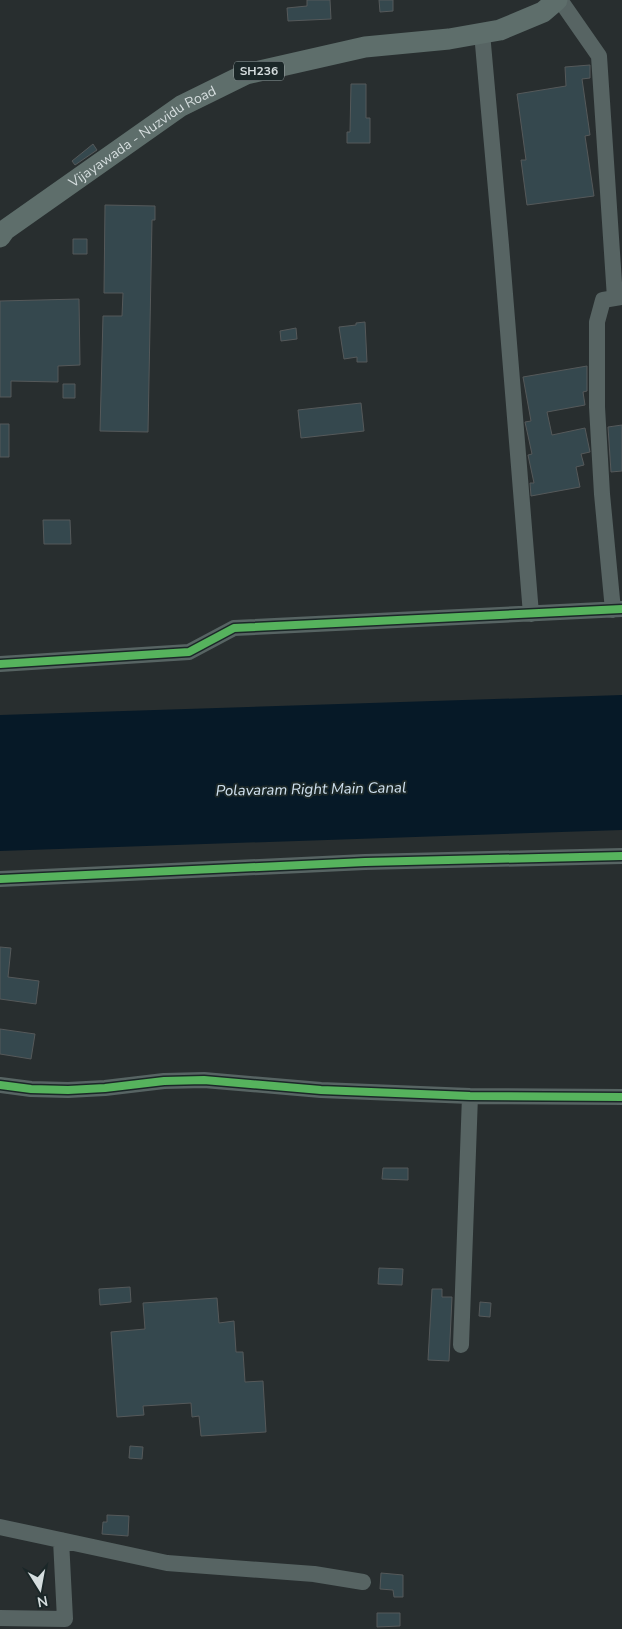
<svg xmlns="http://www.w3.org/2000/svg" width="622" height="1629" viewBox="0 0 622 1629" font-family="'Nunito Sans',sans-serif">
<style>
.water{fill:#061927}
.building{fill:#35484e;stroke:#55595a}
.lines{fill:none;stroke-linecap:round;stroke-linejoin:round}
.minor{stroke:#576463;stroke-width:16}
.major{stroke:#5e6e6b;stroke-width:21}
.cycleway-casing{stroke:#1b2728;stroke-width:11}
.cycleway{stroke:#56b35d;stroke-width:8}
.labels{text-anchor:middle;stroke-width:4;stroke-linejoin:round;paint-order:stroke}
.shield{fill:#1b2728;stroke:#9da6a7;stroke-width:1}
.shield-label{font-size:12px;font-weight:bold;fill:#d5ddde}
.street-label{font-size:14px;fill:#d5ddde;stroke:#1b2728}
.water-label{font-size:15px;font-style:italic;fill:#d1e2f0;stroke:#1b2728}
</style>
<rect width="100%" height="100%" fill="#282e2f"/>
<path class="water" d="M622,695V830L0,851V715Z"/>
<path class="building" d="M307,0H330L331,19L288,21L287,8L307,6Z
M379,0H393V11L380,12Z
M590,65V78L582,79L590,135L585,136L594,196L527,205L521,160H526L517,94L566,86L565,67Z
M351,84H366V118H370V143H347V132H350Z
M93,144L97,150L75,165L72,161Z
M105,205L155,206V220H152L148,432L100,431L103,316H122L123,293H104Z
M73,239H87V254H73Z
M79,299L80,365L58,366V382L11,381V397H0V301Z
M365,322L367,362H357V357L344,359L339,327L356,325V323Z
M296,328L297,339L281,341L280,331Z
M587,366V391L583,392L585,405L547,412L552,435L585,428L590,452L581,454L584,465L576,467L580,487L531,496L530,483H534L528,455L532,454L525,422L531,421L523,377Z
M63,384H75V398H63Z
M361,403L364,431L301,438L298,410Z
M0,424H9V457H0Z
M622,425V471L611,472L608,427Z
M43,520H70L71,544H44Z
M0,947L11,948L8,977L39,981L36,1004L0,999Z
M0,1029L35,1034L31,1059L0,1054Z
M383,1168H408V1180L382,1179Z
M379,1268L403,1269L402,1285L378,1284Z
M130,1287L131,1302L100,1305L99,1289Z
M432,1289H442V1297H452L449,1361L428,1360Z
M217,1298L219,1323L234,1321L236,1352H243L245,1382L263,1381L266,1432L201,1436L199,1416L192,1417L191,1403L143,1406L144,1415L117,1417L111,1332L145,1329L143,1303Z
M480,1302L491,1303L490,1317L479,1316Z
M130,1446L143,1447L142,1459L129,1458Z
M107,1515L129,1516L128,1536L102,1534L103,1522H107Z
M381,1573L403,1575V1597H394L393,1590L380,1589Z
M377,1613H400V1626L377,1627Z"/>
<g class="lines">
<path class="minor" d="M560,0L599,56L615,298
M482,33L501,245L531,614
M613,610L602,494L597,407V322L603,300L622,297
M0,664L189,652L234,628L622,609
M0,879L365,862L622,856
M0,1085L31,1089L68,1090L105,1088L164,1081L204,1080L321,1090L470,1096L622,1097
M461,1345L470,1096
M0,1527L167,1563L314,1574L363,1582
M0,1618L65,1619L61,1540"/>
<path class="major" id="s1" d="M0,237L5,230L181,106L246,74L365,47L449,39L500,30L543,12L557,0"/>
<defs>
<path id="cycleway" d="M0,664L189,652L234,628L622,609
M0,879L365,862L622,856
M0,1085L31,1089L68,1090L105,1088L164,1081L204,1080L321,1090L470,1096L622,1097"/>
</defs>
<use href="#cycleway" class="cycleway-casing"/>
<use href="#cycleway" class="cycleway"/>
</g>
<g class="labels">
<rect class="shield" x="234" y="61.5" width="50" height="19" rx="4"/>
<g class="shield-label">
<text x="259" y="75">SH236</text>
</g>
<g class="street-label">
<text dy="5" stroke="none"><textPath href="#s1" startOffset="175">Vijayawada - Nuzvidu Road</textPath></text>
</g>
<g class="water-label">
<text transform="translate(311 789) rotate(-1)" y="5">Polavaram Right Main Canal</text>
</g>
</g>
<g transform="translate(40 1589) rotate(169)" stroke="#1b2728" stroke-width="4" paint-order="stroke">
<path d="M0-4L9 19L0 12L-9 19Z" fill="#d5ddde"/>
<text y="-8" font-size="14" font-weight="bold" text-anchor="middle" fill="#d5ddde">N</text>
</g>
</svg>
